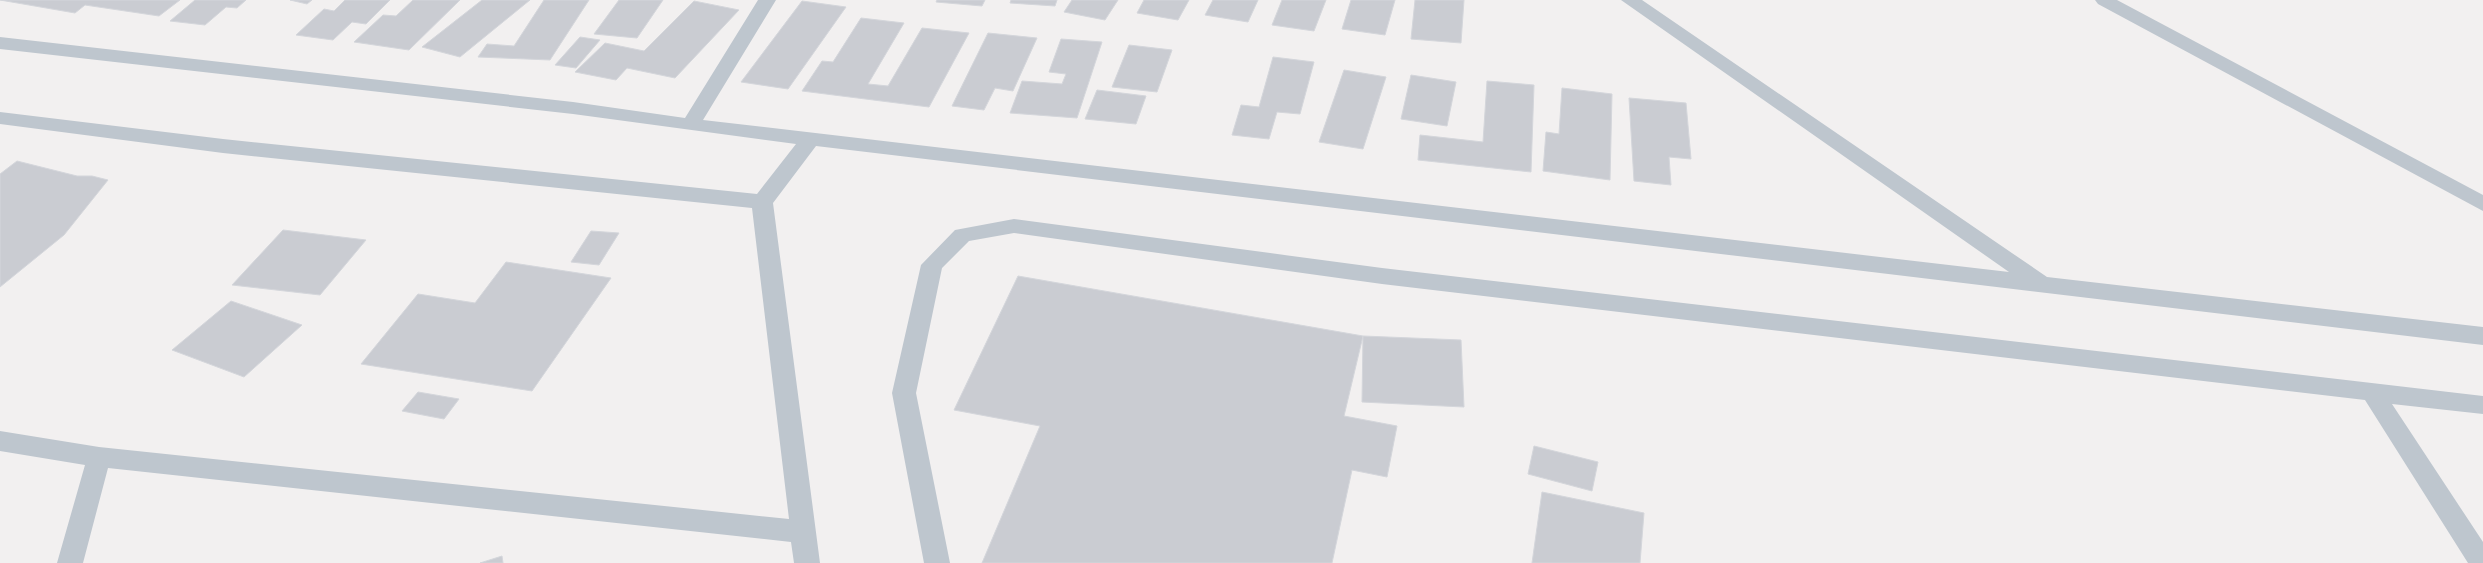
<svg xmlns="http://www.w3.org/2000/svg" width="2483" height="563" viewBox="0 0 2483 563" font-family="'Exo 2',sans-serif">
<style>
.building{fill:#caccd2;stroke:#d4d6db}
.lines{fill:none;stroke-linecap:round;stroke-linejoin:round}
.minor{fill:#bec6ce;fill-rule:evenodd}
</style>
<rect width="100%" height="100%" fill="#f2f0f0"/>
<path class="building" d="M0,0H180L159,16L85,5L75,13Z
M195,0H246L237,8L226,7L205,25L170,21Z
M290,0H312L307,4Z
M345,0H390L366,24L352,22L333,40L296,35L324,9L334,11Z
M413,0H460L409,50L354,42L383,15L396,16Z
M482,0H530L460,57L422,47Z
M544,0H589L550,60L478,57L487,44L514,46Z
M619,0H663L637,38L594,34Z
M937,0H985L982,6L936,2Z
M1011,0H1057L1055,6L1010,3Z
M1072,0H1118L1105,20L1064,12Z
M1144,0H1189L1178,20L1137,13Z
M1213,0H1258L1248,22L1205,15Z
M1282,0H1326L1314,31L1272,25Z
M1351,0H1395L1385,35L1342,29Z
M1415,0H1464L1461,43L1411,39Z
M694,1L739,10L675,78L627,68L616,80L575,72L605,43L644,51Z
M802,1L846,7L788,89L741,82Z
M861,18L904,23L868,84L888,86L922,28L969,33L929,107L802,91L822,61L833,62Z
M988,33L1037,38L1013,91L995,88L984,110L952,106Z
M580,37L600,40L576,68L555,65Z
M1061,39L1102,42L1077,118L1010,113L1022,81L1062,84L1066,74L1049,72Z
M1129,45L1172,50L1157,92L1112,87Z
M1273,57L1314,62L1300,114L1277,112L1269,139L1232,135L1241,105L1259,107Z
M1344,70L1386,77L1363,149L1319,142Z
M1411,75L1456,82L1447,126L1401,119Z
M1487,81L1534,85L1531,172L1418,160L1420,135L1483,142Z
M1562,88L1612,94L1610,180L1543,171L1546,132L1559,134Z
M1097,90L1146,96L1136,124L1085,119Z
M1629,98L1686,103L1691,159L1669,157L1671,185L1634,181Z
M17,161L77,176H92L108,180L64,235L0,287V174Z
M283,230L366,240L320,295L232,285Z
M591,231L619,233L599,265L571,262Z
M506,262L611,278L532,391L361,364L418,294L475,303Z
M1018,276L1363,336L1344,416L1397,426L1387,477L1352,470L1332,563H982L1040,426L954,410Z
M231,301L302,325L244,377L172,350Z
M1363,336L1461,340L1464,407L1362,402Z
M418,392L459,399L444,419L402,411Z
M1534,446L1598,462L1592,491L1528,474Z
M1542,492L1644,513L1640,563H1532Z
M502,556L503,563H480Z"/>
<g class="lines">
<path class="minor" d="M758,0H776L703,120L2009,272L1621,0H1642L2047,277L2483,327V345L816,146L773,203L820,563H794L791,542L108,468L83,563H57L85,465L0,451V431L99,447L789,519L752,208L223,153L0,124V112L223,139L757,194L796,144L573,114L0,49V37L573,102L685,118Z
M2095,0H2117L2483,195V211L2098,4Z
M1014,219L1382,268L2483,396V414L2392,404L2483,542V563H2468L2365,400L1382,284L1014,233L969,241L942,268L916,393L950,563H924L892,393L921,265L955,230Z"/>
</g>
</svg>
